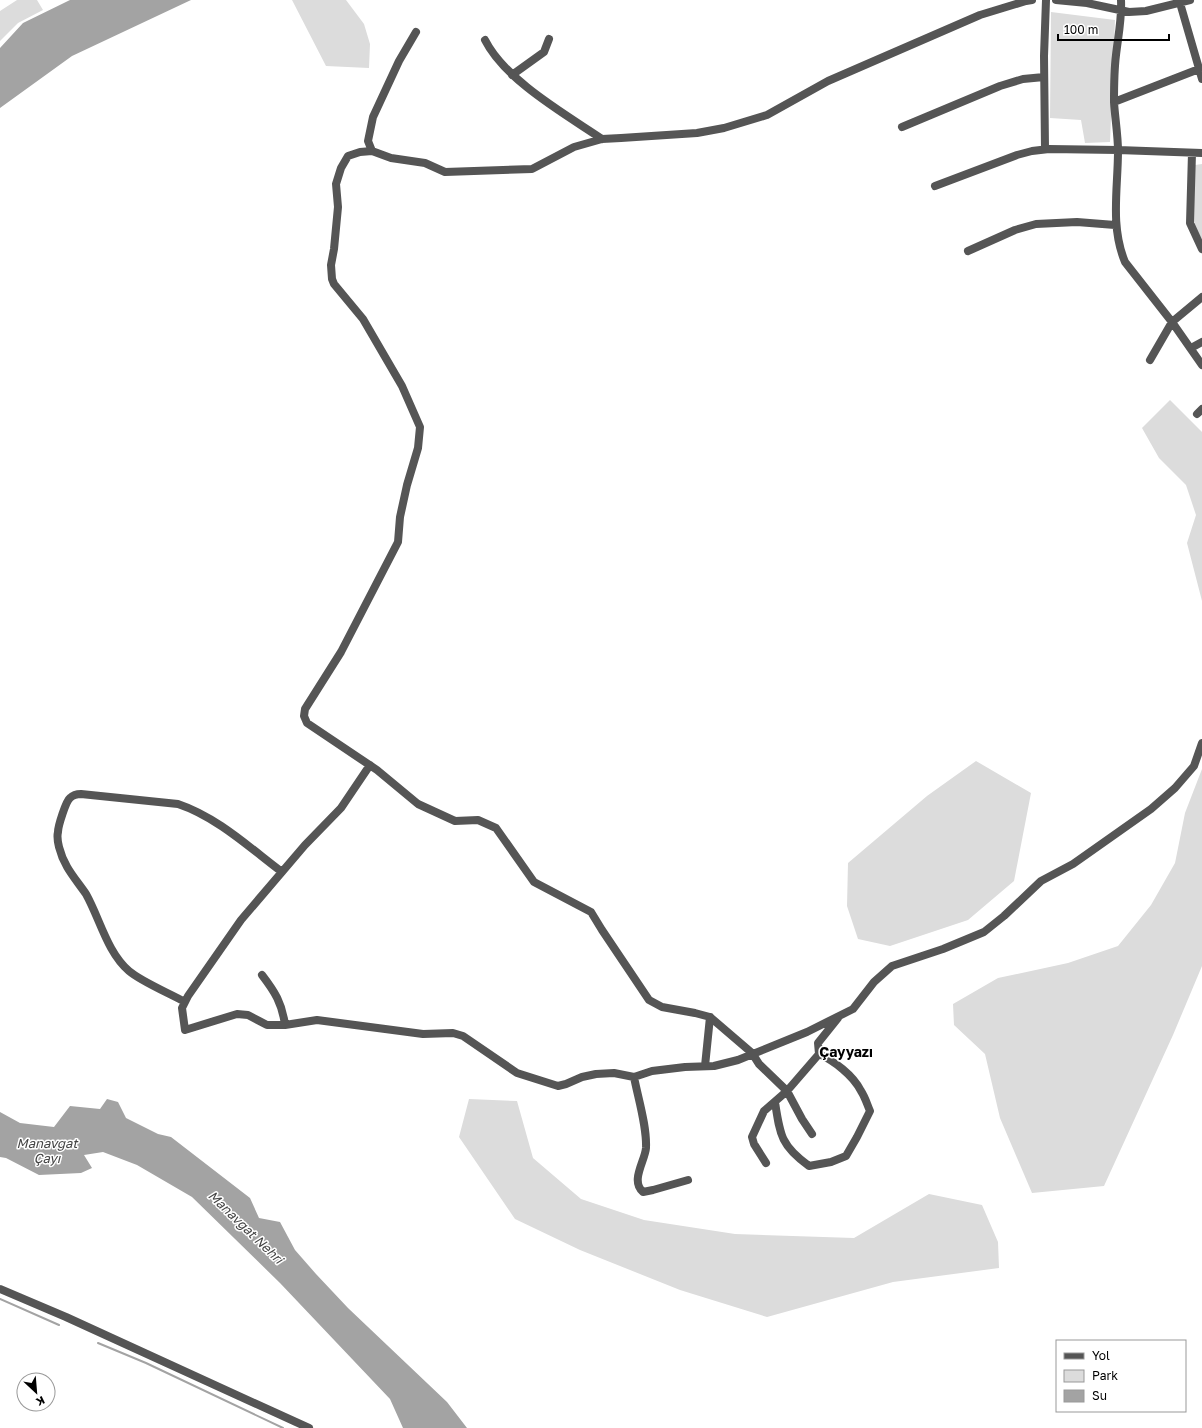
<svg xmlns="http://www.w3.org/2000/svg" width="1202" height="1428" viewBox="0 0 1202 1428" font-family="'Golos Text',sans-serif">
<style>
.green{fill:#dcdcdc}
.water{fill:#a3a3a3}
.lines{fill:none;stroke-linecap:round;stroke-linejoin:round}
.stream{stroke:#a3a3a3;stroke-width:2}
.minor{stroke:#555;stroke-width:8}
.labels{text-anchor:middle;stroke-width:3;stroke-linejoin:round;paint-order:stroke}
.water-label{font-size:13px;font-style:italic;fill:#444;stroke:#fff}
.quarter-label{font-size:14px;font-weight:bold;fill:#000;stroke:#fff}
</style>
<rect width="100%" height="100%" fill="#fff"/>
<path class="green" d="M17,0H37L43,10L18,23L0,41V11Z
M292,0H346L364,24L370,44L369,68L326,66Z
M1051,12L1115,20L1110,142L1085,143L1081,120L1050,118Z
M1202,164V240L1193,222L1195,165Z
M1170,400L1202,432V601L1187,543L1196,515L1186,485L1159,458L1142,428Z
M976,761L1031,793L1014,881L968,920L890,946L858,939L847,906L848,863L927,796Z
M1202,769V966L1173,1035L1104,1186L1032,1193L1000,1118L985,1054L954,1025L953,1004L998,978L1068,963L1118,946L1151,905L1175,863L1185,813Z
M469,1099L517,1101L533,1158L581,1199L644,1220L735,1234L854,1238L929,1194L982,1205L998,1242L999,1268L893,1282L767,1317L680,1290L580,1250L515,1219L459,1137Z"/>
<path class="water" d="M70,0H191L72,56L0,108V48L23,23Z
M107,1099L118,1102L126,1118L158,1134L171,1137L250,1198L259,1218L280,1222L295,1250L316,1274L348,1308L447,1402L467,1428H403L390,1399L280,1283L192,1197L137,1165L103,1152L84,1155L92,1168L81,1173L39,1175L6,1158L0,1157V1112L20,1123L54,1127L70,1106L100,1109Z"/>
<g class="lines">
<path class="stream" d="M0,1299L59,1325
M98,1343L146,1363L283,1428"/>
<path class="minor" d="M1056,0L1087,3L1129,12L1146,11L1190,0
M1121,0C1122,19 1118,37 1116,55C1114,71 1114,86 1114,102L1199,69
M1180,3L1202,79
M416,32L399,61L373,117L368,141L372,151L391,158L425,163L445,172L532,169L574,147L602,139L621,138L697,133L724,128L767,115L828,81L980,15L1026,1L1032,0
M485,40C505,80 565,114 602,139
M512,75L544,52L549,39
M1114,102C1115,118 1118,135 1118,151C1118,188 1110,226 1125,262L1172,322L1202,365
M902,127L1000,86L1023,79L1044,77
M1045,149L1044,56L1046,0
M372,151L360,152L348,156L341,168L336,184L338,207L334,249L331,265L332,279L334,284L363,319L402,386L420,427L418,448L407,485L400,517L398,542L341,652L305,709L304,716L307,723L377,770L418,804L455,821L478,820L496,828L534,882L591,912L602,930L649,1000L662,1007L695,1013L710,1017L752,1053L759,1064L787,1091L802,1119L812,1134
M1192,153L1190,223L1202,249
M935,186L1017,155L1032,151L1049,149L1118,150L1202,153
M968,251L1015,230L1036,224L1077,222L1115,225
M1191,348L1202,342
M1150,360L1172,322L1202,297
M1197,414L1202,409
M370,765L341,808L305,845L241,920L188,996L182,1008L185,1030L237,1014L248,1015L267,1025H285L317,1020L423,1034L453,1033L463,1036L517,1073L558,1086L566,1084L582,1077L596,1074L614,1073L634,1077
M262,975C275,992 282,1003 285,1025
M185,1002C169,993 142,982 129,971C107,952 100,919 86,894C75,878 64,867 59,847C58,843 57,836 58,832C58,826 66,801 70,798C73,795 77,794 81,794L178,804C217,817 250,848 282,872
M705,1066L710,1017
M775,1102C780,1135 781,1146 809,1166L831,1162L846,1156L857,1137L870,1111C867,1104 865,1097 861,1091C853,1075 834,1061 819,1054
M766,1163L754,1144L752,1137L764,1111L787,1091L819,1054L818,1043L838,1018
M688,1180L653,1190L643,1192C630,1181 645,1161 646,1148C647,1126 638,1098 634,1077L652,1071L685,1067L714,1066L738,1060L807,1032L853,1009L874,982L892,966L943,949L984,932L1004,916L1041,881L1073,864L1151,809L1175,788L1194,766L1202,743
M0,1289L66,1317L309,1428"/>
</g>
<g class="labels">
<g class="water-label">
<text x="47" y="1148">Manavgat<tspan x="47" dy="15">Çayı</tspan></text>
<text transform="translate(246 1227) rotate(44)" y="5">Manavgat Nehri</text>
</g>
<g class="quarter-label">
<text x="846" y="1057">Çayyazı</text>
</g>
</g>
<rect x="1056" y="1340" width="130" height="72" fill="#ffffff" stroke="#999999"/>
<rect x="1064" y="1353" width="20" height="6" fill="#555555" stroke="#999999"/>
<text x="1092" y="1360" font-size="12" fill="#000000">Yol</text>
<rect x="1064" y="1370" width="20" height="12" fill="#dcdcdc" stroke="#999999"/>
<text x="1092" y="1380" font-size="12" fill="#000000">Park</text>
<rect x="1064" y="1390" width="20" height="12" fill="#a3a3a3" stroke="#999999"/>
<text x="1092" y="1400" font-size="12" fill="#000000">Su</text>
<g transform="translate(36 1392) rotate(154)"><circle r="19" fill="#ffffff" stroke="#999999"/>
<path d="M0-3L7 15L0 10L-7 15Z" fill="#000000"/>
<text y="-6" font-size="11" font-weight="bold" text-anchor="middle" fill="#000000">K</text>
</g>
<path d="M1058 34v6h111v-6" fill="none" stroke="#000000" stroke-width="2"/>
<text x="1064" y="34" font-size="12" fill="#000000" stroke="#ffffff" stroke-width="3" paint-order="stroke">100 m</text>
</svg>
